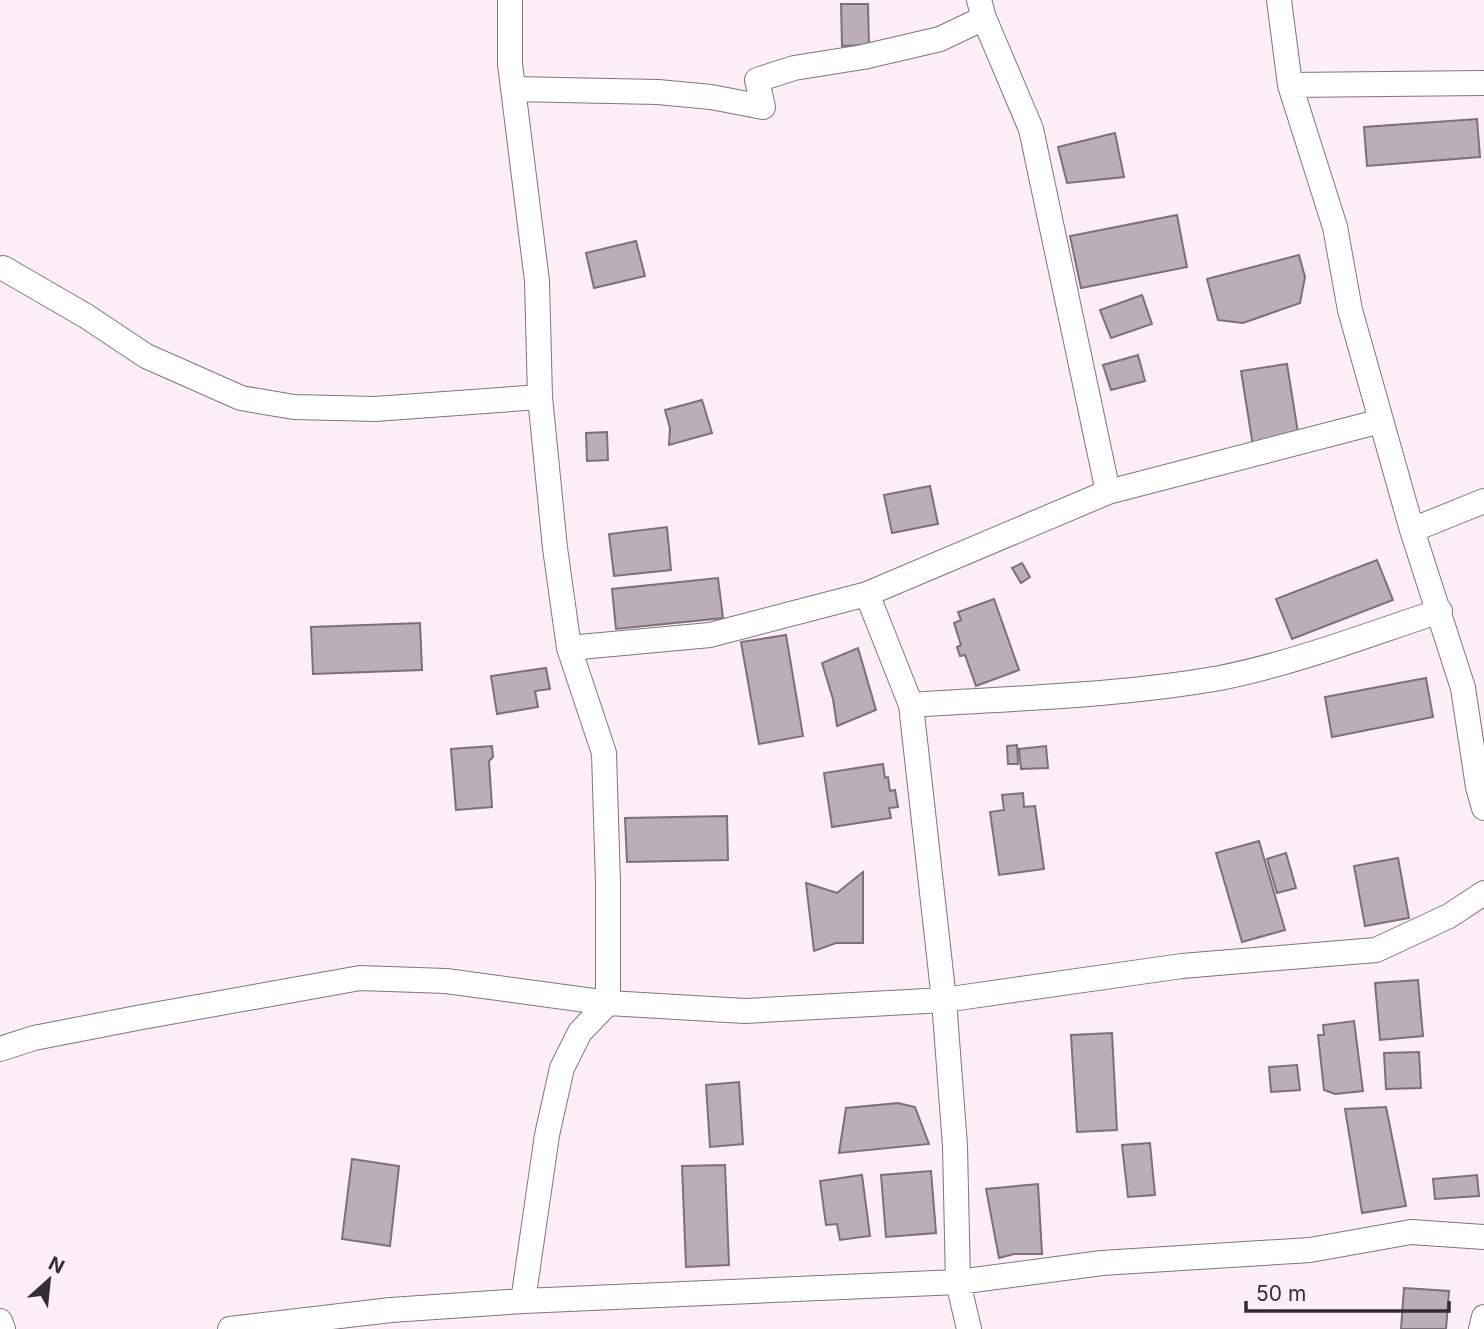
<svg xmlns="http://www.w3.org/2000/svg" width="1484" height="1329" viewBox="0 0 1484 1329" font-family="Inter,sans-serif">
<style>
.building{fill:#bcaeb8;stroke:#7d7079;stroke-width:2}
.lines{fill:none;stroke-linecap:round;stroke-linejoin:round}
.minor-casing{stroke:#81747e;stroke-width:26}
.minor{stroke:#fff;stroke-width:24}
</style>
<rect width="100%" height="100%" fill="#fdeef8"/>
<path class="building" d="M841,4H868L869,45L842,46Z
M1477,119L1480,157L1367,166L1364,127Z
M1115,133L1124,177L1067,183L1058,147Z
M1177,215L1187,267L1081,288L1070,236Z
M636,241L645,276L594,288L586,253Z
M1299,255L1305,277L1300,303L1243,323L1218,320L1207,279Z
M1142,295L1152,324L1111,338L1100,310Z
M1138,355L1145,381L1111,390L1103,365Z
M1287,364L1299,439L1253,446L1241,371Z
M702,400L712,433L669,445L670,428L665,410Z
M607,432L608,460L587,461L586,433Z
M930,486L938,524L892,533L884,495Z
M667,527L671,570L614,576L609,534Z
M1377,560L1393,600L1292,639L1276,599Z
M1022,563L1030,577L1021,583L1012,568Z
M718,578L723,618L616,629L612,589Z
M994,599L1019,670L976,686L965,655L960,656L957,647L961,645L954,623L961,620L958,612Z
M420,623L422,670L313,674L311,627Z
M786,635L803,736L759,744L741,642Z
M858,648L876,710L837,726L833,699L822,663Z
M546,668L550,689L535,691L538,707L497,714L491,676Z
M1426,678L1433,717L1332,737L1325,697Z
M1017,745L1018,764H1008L1007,746Z
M492,746L493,757L489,761L492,807L456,810L451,749Z
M1046,746L1048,768L1021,769L1019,749Z
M883,764L885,778L888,777L890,791L895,790L898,807L889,808L891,818L832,827L824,773Z
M1023,793L1024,807L1035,806L1044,869L999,875L990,812L1004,810L1002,795Z
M727,816L728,860L627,862L625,818Z
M1259,841L1285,930L1242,942L1216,853Z
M1286,853L1296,888L1277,893L1267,859Z
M1398,858L1409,918L1365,926L1354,866Z
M863,872V943H836L814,951L806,883L837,893Z
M1418,980L1423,1036L1380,1040L1375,983Z
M1354,1021L1363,1091L1335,1094L1324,1090L1318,1035H1324L1323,1025Z
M1112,1033L1117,1130L1077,1132L1071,1035Z
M1419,1052L1421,1088L1386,1089L1384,1053Z
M1297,1065L1300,1090L1271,1092L1269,1067Z
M739,1082L743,1144L710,1147L706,1085Z
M898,1103L915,1107L929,1144L839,1153L846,1108Z
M1386,1107L1406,1206L1362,1213L1345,1109Z
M1150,1143L1155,1195L1128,1197L1122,1145Z
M352,1159L399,1166L390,1246L342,1239Z
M725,1165L729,1265L686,1267L682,1166Z
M931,1171L936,1233L886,1237L881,1175Z
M862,1175L870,1236L840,1240L837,1224L826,1225L820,1181Z
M1477,1175L1479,1196L1435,1199L1433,1179Z
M1038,1184L1042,1254H1014L999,1258L986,1189Z
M1404,1288L1449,1291L1446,1329H1401Z"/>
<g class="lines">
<defs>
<path id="minor" d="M979,0L984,18L1031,129L1108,492
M1279,0L1290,85L1335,227L1350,310L1412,530L1463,688L1478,787L1484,808
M1290,85L1484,83
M513,89L658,92L711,97L763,107L757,80L794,68L863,57L940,39L984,18
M3,268L86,316L146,356L241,398L294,407L375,409L540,397
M1412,530L1484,501
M867,594L911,705L944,1000L955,1146L958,1282L969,1329
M569,648L710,635L867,594L1108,492L1381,421
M911,705C1013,698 1118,696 1220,678C1295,663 1367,635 1440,611
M0,1049L34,1038L142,1017L360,978L446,981L608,1003V883L604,753L569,648L555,548L540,397L537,281L510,64V0
M523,1301L547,1135L562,1068L580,1032L608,1003L745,1011L944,1000L1182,966L1376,950L1449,916L1484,893
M0,1321L3,1329
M230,1329L391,1310L523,1301L958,1282L1102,1263L1310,1250L1411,1232L1484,1237
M1481,1329L1484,1317"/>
</defs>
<use href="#minor" class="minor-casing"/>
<use href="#minor" class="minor"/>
</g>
<g transform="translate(49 1280) rotate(27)" stroke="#fdeef8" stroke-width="5" paint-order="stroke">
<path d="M0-5L12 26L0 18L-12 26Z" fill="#342e32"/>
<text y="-10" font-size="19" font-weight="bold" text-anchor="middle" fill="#342e32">N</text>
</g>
<path d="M1246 1301v10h203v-10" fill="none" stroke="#342e32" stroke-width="3.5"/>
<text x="1256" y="1301" font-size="21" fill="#342e32" stroke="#fdeef8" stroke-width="5" paint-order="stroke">50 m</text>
</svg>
